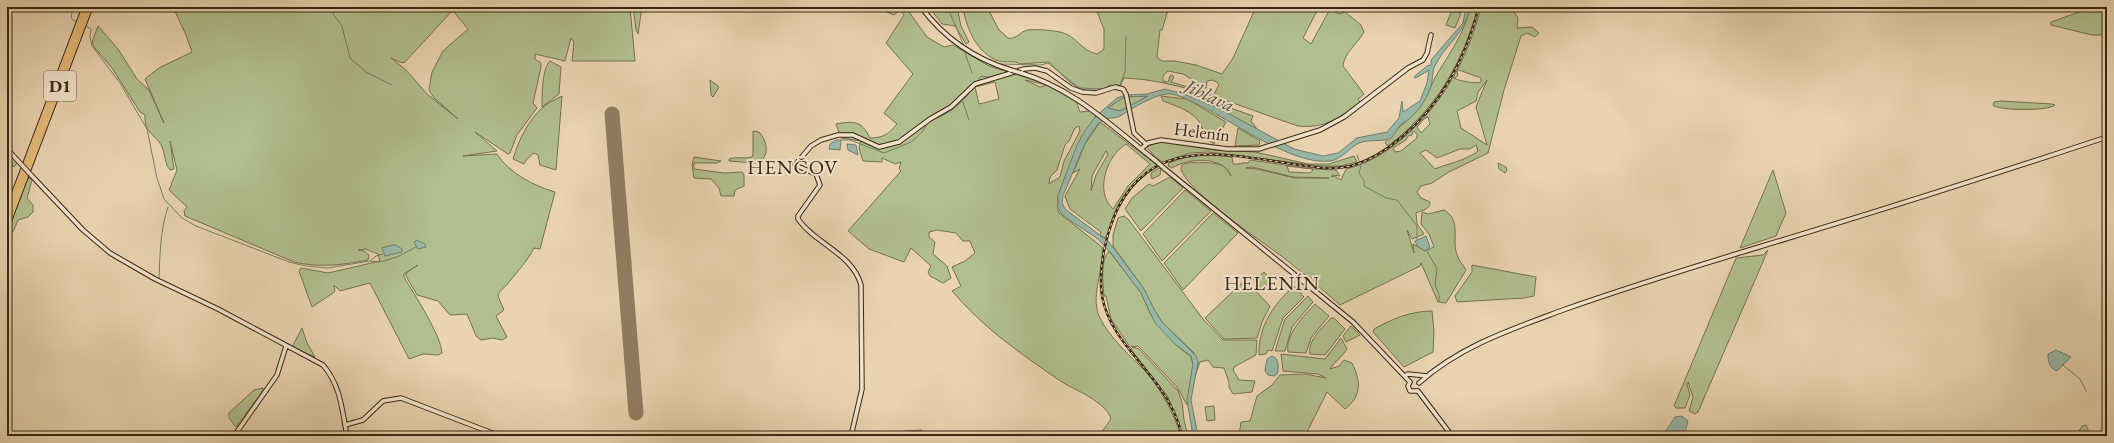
<svg xmlns="http://www.w3.org/2000/svg" width="2114" height="443" viewBox="0 0 2114 443" font-family="'EB Garamond',serif">
<style>
.green{fill:#b1be8e;stroke:#757250;fill-rule:evenodd}
.water{fill:#98b8a7;stroke:#727e6c;fill-rule:evenodd}
.lines{fill:none;stroke-linecap:round;stroke-linejoin:round}
.stream{stroke:#727e6c;stroke-width:1}
.runway{stroke:#917d62;stroke-width:15}
.secondary-casing{stroke:#392713;stroke-width:5.5}
.highway-casing{stroke:#392713;stroke-width:7}
.secondary{stroke:#f1e2cc;stroke-width:3.5}
.highway{stroke:#e4ba78;stroke-width:5}
.rail-casing{stroke:#392713;stroke-width:2.5}
.rail{stroke:#f1e2cc;stroke-width:1;stroke-dasharray:3;stroke-linecap:butt}
.secondary-bridge-casing{stroke:#392713;stroke-width:5.5;stroke-linecap:butt}
.secondary-bridge{stroke:#f1e2cc;stroke-width:3.5}
.labels{text-anchor:middle;stroke-width:4;stroke-linejoin:round;paint-order:stroke}
.shield{fill:#f1e2cc;stroke:#705f4a;stroke-width:1}
.shield-label{font-size:17px;font-weight:bold;fill:#392713}
.street-label{font-size:18px;fill:#392713;stroke:#f1e2cc}
.water-label{font-size:19px;font-style:italic;fill:#514b38;stroke:#f1e2cc}
.quarter-label{font-size:20px;letter-spacing:1px;fill:#392713;stroke:#f1e2cc}
</style>
<rect width="100%" height="100%" fill="#e9d3b0"/>
<filter id="stains"><feTurbulence type="fractalNoise" baseFrequency=".005" numOctaves="4"/><feColorMatrix values="0 0 0 0 .2 0 0 0 0 .09 0 0 0 0 .02 0 0 0 .5 -.17"/></filter>
<radialGradient id="worn" r=".72"><stop offset=".6" stop-color="#630" stop-opacity="0"/><stop offset="1" stop-color="#630" stop-opacity=".3"/></radialGradient>
<path class="green" d="M173,7H630L635,61H572L574,42L571,38L565,61L535,54V59L541,63V67L533,103L537,108L517,135L510,153L508,154L475,132L497,151L463,156L497,154C509,173 534,186 555,192L540,249L534,248C528,260 518,271 509,282C505,288 500,289 498,296L504,310L496,316L507,337L502,340L493,338L481,340L476,336L467,314L450,315L438,301L417,295L406,276V273L418,265L404,274V277C414,294 441,335 442,353L438,355L423,354L409,359L370,283L340,291L334,285L335,291L333,293L312,307L299,271L301,268L328,273L380,261L378,254L365,249L358,250L364,251L369,255L368,260C342,265 320,268 294,262L185,216L184,211L187,207L169,190L177,170L170,141L174,169L170,170C165,165 165,154 162,147C157,135 144,134 145,115L140,112L112,68L94,47L92,42L98,26L118,49L137,79L149,90L164,123L145,79L159,68L192,52L186,35ZM451,12H454L468,29L443,51L432,72L429,90L434,98L458,119L427,94L406,70L391,58L402,63L405,62Z
M633,7H642L638,34L636,30Z
M875,7H911L909,12L927,37L944,47L953,45L989,66L1047,84L1085,105L1096,116L1081,138L1058,195V212L1102,247C1105,269 1090,294 1099,316C1109,338 1130,355 1146,372C1162,391 1173,412 1181,436H1099L1111,419C1108,405 1081,392 1069,386C1056,379 1045,370 1033,362C1001,339 978,321 952,291L961,286L952,267L965,261L975,253L970,241H963L956,233L937,230L929,232V237L935,242L933,254L947,266L951,278L943,283L930,276L928,272L931,266L911,248L904,262L869,249L848,231L901,171L899,169L901,162L895,164L882,158V162L863,161L859,148L861,141L841,138L836,124C854,121 861,120 870,138C883,138 889,134 897,124L884,113L913,74L886,43L904,15L900,10L894,15ZM1025,80L1047,85L1040,87ZM995,82L999,99L979,104L975,87ZM1076,101L1088,110L1089,111L1080,112ZM1079,126L1080,131L1064,161L1060,177L1049,184L1050,177L1057,170L1065,145L1069,141L1075,128Z
M929,7H957L961,26L969,42L966,44L955,26L942,24Z
M963,7H987L999,30L1008,38C1017,40 1020,31 1028,30C1037,29 1050,30 1060,32C1076,35 1081,51 1097,54L1104,49V29L1095,7H1169L1162,30H1160L1157,57L1162,61H1175L1196,65L1222,74L1233,58L1256,7H1319L1303,38L1311,44L1330,9L1339,14L1345,12L1361,25L1364,32C1358,43 1344,53 1343,66L1364,94L1358,99L1361,103C1339,117 1326,129 1298,126C1244,108 1181,80 1124,78L1120,86C1109,85 1104,90 1093,91C1076,93 1061,73 1049,62L1020,64C1014,60 1006,63 999,61C977,54 966,28 963,7ZM1168,71L1183,74L1193,80L1191,88L1171,82L1174,77L1172,75L1170,76L1168,82L1163,81V76ZM1212,80L1217,82L1219,85L1213,96L1210,95L1209,90L1202,93L1199,91L1200,87L1206,88L1207,81Z
M1470,7H1478C1461,66 1437,108 1388,146L1385,143C1394,130 1407,122 1417,111C1426,101 1430,87 1436,76C1449,54 1465,33 1470,7Z
M1481,7H1516L1514,12L1518,18L1517,28L1532,27L1539,33L1535,37L1527,33L1521,36L1504,90L1488,153L1449,172L1432,183L1421,186L1417,192L1421,198L1430,202C1430,210 1422,210 1416,213L1417,224L1424,234L1412,239L1407,230L1414,253L1413,244L1425,251L1434,247L1429,234L1421,224L1422,212L1428,214L1444,210C1463,221 1450,241 1458,257C1459,261 1464,266 1466,270L1446,303L1438,302L1421,263L1420,266L1340,305C1322,289 1303,273 1284,258C1263,242 1187,192 1181,169L1182,165C1188,161 1218,162 1223,166C1227,169 1229,173 1231,176C1222,155 1188,158 1172,168L1168,166L1169,163C1189,154 1210,154 1232,157L1233,164C1239,165 1242,162 1248,163L1250,160L1313,169L1336,170L1340,176L1332,175L1331,177L1334,176L1341,180L1346,169C1368,164 1385,153 1402,139C1443,104 1468,59 1481,7ZM1459,70L1481,78V82C1477,84 1458,81 1454,78L1458,76L1457,71ZM1487,80L1476,107L1487,145L1461,128L1457,111L1476,101L1478,92ZM1428,117L1430,124L1421,133L1417,127L1425,118ZM1413,131L1417,134V138L1401,151L1395,152L1393,148L1406,140L1408,136L1412,135ZM1476,145L1478,151C1465,161 1449,163 1435,169L1420,153L1426,150L1437,158L1460,149H1470ZM1287,166L1312,169L1313,170L1310,173L1289,172ZM1252,167L1293,177L1329,178H1295L1257,169L1246,168Z
M2107,7V35H2092L2051,25V22L2085,10Z
M1452,10L1461,13L1455,28L1446,25Z
M550,61L561,67L559,94L542,107C542,96 542,68 550,61Z
M710,80L719,87L713,97L711,95Z
M562,96L556,170L540,165L538,155L534,153L527,159L524,164L513,159C519,139 528,121 543,107C548,103 556,99 562,96Z
M1149,96L1120,111L1108,108L1124,97Z
M1161,96L1187,99L1226,122L1214,144C1201,137 1205,128 1197,119C1189,110 1174,105 1163,101Z
M2001,101L2052,104L2055,105C2049,111 1999,111 1993,105L1994,102Z
M1209,105L1225,106L1253,116L1251,121L1257,129Z
M1100,122L1157,165C1139,177 1124,191 1115,211C1111,220 1110,231 1105,238L1100,235L1101,232L1070,209L1065,196L1080,169L1073,173L1085,144ZM1126,144L1150,164L1128,186L1113,209C1094,192 1107,155 1126,144ZM1106,151L1108,154L1096,175L1091,191L1092,176Z
M1238,128L1260,141L1259,145L1235,146Z
M753,131L759,132C766,139 769,151 763,159L755,163L729,161V159C737,156 747,160 753,156Z
M1163,142L1215,150L1255,152L1308,164H1329L1354,156L1357,162L1340,166H1322L1208,152L1190,153L1163,162L1156,158L1147,147L1153,144Z
M7,152L17,163L14,167L7,160Z
M694,157L721,161L717,163H694V169L724,173L742,172L744,175V186L735,190L734,196H721L719,188L711,179L694,178L692,165Z
M1498,163L1506,167L1507,171L1505,173L1499,169Z
M1159,168L1161,169L1160,175L1152,179L1151,177V173Z
M1773,170L1786,213L1776,236L1740,248Z
M1170,177L1183,188L1141,231L1125,209L1132,198L1149,184L1153,186Z
M30,178L32,180L27,198L33,205V212L28,217L18,220L13,232H10L9,228L27,179Z
M1185,190L1211,211L1162,261L1143,234Z
M1213,213L1238,233L1183,290L1164,263Z
M1124,216L1128,219L1203,319L1223,340H1257L1256,355L1234,367L1233,370L1239,380L1255,381L1252,392L1233,394L1229,387V382L1224,368L1213,367L1208,360L1200,362L1193,382L1198,362L1194,353L1162,322L1155,311L1144,289L1113,246V235L1118,218Z
M1768,250L1698,412L1695,414L1689,411L1693,397L1688,382L1687,384L1690,395L1685,408H1676L1674,406L1736,258L1763,255Z
M1109,251L1141,293L1151,315L1176,345L1191,357L1193,364L1187,405L1177,387L1142,350L1138,346L1130,347L1111,319L1106,296H1104C1103,284 1100,260 1109,251Z
M1472,265L1536,277L1534,296L1524,298L1457,302L1455,296L1472,272Z
M1264,272L1272,280L1262,289L1252,278L1253,276L1256,280Z
M1245,280L1270,306L1262,322L1257,338L1224,339L1205,318Z
M1294,286L1304,297L1283,318L1272,351L1268,350L1266,354L1259,355C1258,326 1274,304 1294,286Z
M1308,296L1313,302L1292,327L1285,351H1275L1285,319Z
M1315,304L1329,316L1311,338L1306,353L1288,352C1285,334 1304,316 1315,304Z
M1432,311L1434,332L1433,352L1404,367L1373,332L1374,329C1392,319 1411,311 1432,311Z
M1331,318H1334L1345,329L1325,355L1310,354C1307,340 1323,328 1331,318Z
M1351,326L1360,335L1346,342L1343,336Z
M302,328L307,343L315,357L292,347Z
M1341,338L1347,349C1342,357 1335,361 1330,369L1339,366L1344,360L1352,363C1361,381 1362,396 1345,409L1327,392L1305,436H1239L1241,422L1250,421L1257,396L1272,385L1280,375L1305,374L1326,378L1318,374L1283,371L1281,354L1325,359Z
M1133,347L1139,349L1178,391L1182,402L1184,420L1188,436H1184L1168,397L1131,349Z
M263,388V390L260,395L236,427L229,418V413L254,390Z
M1214,406L1215,420L1207,421L1205,407Z
M2086,425L2088,429L2087,436H2076L2082,426Z
M921,430L928,436H880L906,431Z"/>
<path class="water" d="M1466,7H1470C1464,36 1445,44 1434,68C1432,73 1433,80 1431,86C1427,99 1415,117 1403,123C1397,126 1396,136 1389,139C1380,142 1368,139 1359,143C1349,148 1342,159 1331,161C1293,166 1234,122 1199,105C1190,101 1179,94 1168,94C1156,94 1132,108 1122,115C1115,120 1104,116 1098,124C1081,144 1075,171 1063,195L1062,203L1065,209L1109,242L1144,289L1155,311L1162,322L1196,356L1198,362L1191,400L1198,436H1193L1187,400L1193,364L1191,356L1176,345L1155,323L1141,293L1111,253L1098,239L1062,215L1058,207V195L1077,145L1085,131L1096,116L1117,98L1126,95L1147,94L1165,89L1184,94L1222,110L1294,149L1323,156L1338,153L1357,138L1387,132L1399,118L1402,101L1403,112L1420,101L1427,83L1429,70L1416,78L1414,77L1427,66L1431,65V60L1463,23ZM1148,96L1120,111L1108,108L1124,97Z
M836,140H841L840,150L829,149L830,144Z
M847,144L856,145L858,155L848,150Z
M1426,236L1430,247L1425,251L1417,246L1415,241Z
M417,240L425,244L426,247L418,249L414,242Z
M392,245H396L402,249V252L385,256L382,248Z
M2056,350L2071,357L2057,371C2049,368 2048,362 2048,354Z
M1272,356C1279,358 1279,368 1277,374L1274,376L1268,375L1265,371L1267,359Z
M1682,416L1688,421L1684,436H1665V432L1675,417Z"/>
<g class="lines">
<path class="stream" d="M73,7L71,18L76,22
M334,7L333,14L342,26L350,58L366,72L392,85
M951,7L950,13L964,46
M86,26L91,29L90,37L92,46L120,83L147,129L157,178L164,199L182,218L196,226L289,262L306,266L328,268L370,261L380,262L397,257L416,247
M965,53L972,73
M1001,64L1041,65L1048,63L1079,88L1105,89
M977,83L981,76L989,77L1001,74
M1120,85L1125,72L1126,37
M1107,87L1109,85L1121,86
M963,102L969,120
M934,118C942,119 966,101 970,91
M841,140H850L884,153L911,142L922,132L927,124
M1357,155L1361,166L1359,173L1364,181V186L1386,198L1397,200L1417,226V239
M1427,251L1437,269L1435,285L1439,294V301
M370,261L376,256L383,254
M159,280C160,255 160,230 168,207
M2063,365L2080,379L2086,391
M952,434L954,436
M865,436L919,434L924,431"/>
<path class="runway" d="M612,114L636,413"/>
<defs>
<path id="secondary" d="M921,7C944,38 975,59 1011,70
M1021,73C1075,89 1112,127 1156,161
M7,149L20,163
M1141,149L1148,143L1161,140L1227,149H1259L1320,130L1344,117L1408,68L1423,60L1427,53L1431,35
M1165,169L1353,322L1410,382
M32,176L83,230L110,253L155,279L218,309L323,365C341,386 342,410 347,436
M1405,376L1408,374L1427,376
M1410,382L1408,386L1410,391H1418
M1419,383C1460,346 1512,329 1563,310C1628,287 1693,267 1759,247C1876,212 1992,175 2107,137
M1418,391L1452,436
M345,425L363,420L383,401L401,398L500,436
M234,436L277,375L286,346
M851,436L862,389L861,285C853,254 814,243 798,219V216L820,185L816,174L795,165L811,146L821,140L838,135H853L879,147L899,142L930,119L951,107L975,84L1024,69L1035,68L1047,71L1071,88L1082,92L1096,93L1115,87L1123,89L1126,94L1134,133L1146,144"/>
<path id="highway" d="M7,213L85,7
M7,225L90,7"/>
</defs>
<use href="#secondary" class="secondary-casing"/>
<use href="#highway" class="highway-casing"/>
<use href="#secondary" class="secondary"/>
<use href="#highway" class="highway"/>
<defs>
<path id="rail" d="M1182,436C1178,418 1170,402 1159,387C1138,357 1109,334 1102,296C1098,268 1106,233 1118,208C1155,135 1228,155 1293,164C1313,167 1334,171 1354,165C1373,159 1388,149 1403,136C1443,102 1466,57 1479,7"/>
</defs>
<use href="#rail" class="rail-casing"/>
<use href="#rail" class="rail"/>
<defs>
<path id="secondary-bridge" d="M1011,70L1021,73
M1156,161L1165,169
M20,163L32,176"/>
</defs>
<use href="#secondary-bridge" class="secondary-bridge-casing"/>
<use href="#secondary-bridge" class="secondary-bridge"/>
</g>
<g class="labels">
<rect class="shield" x="44" y="71" width="32" height="30" rx="3"/>
<g class="shield-label">
<text x="60" y="92">D1</text>
</g>
<g class="street-label">
<text transform="translate(1202 132) rotate(7)" y="6">Helenín</text>
</g>
<g class="water-label">
<text transform="translate(1210 95) rotate(25)" y="7">Jihlava</text>
</g>
<g class="quarter-label">
<text x="793" y="174">HENČOV</text>
<text x="1272" y="290">HELENÍN</text>
</g>
</g>
<rect width="2114" height="443" fill="none" stroke="#e9d3b0" stroke-width="24"/>
<rect x="8" y="8" width="2098" height="427" fill="none" stroke="#392713" stroke-width="2"/>
<rect x="12" y="12" width="2090" height="419" fill="none" stroke="#392713"/>
<rect width="100%" height="100%" filter="url(#stains)"/>
<rect width="100%" height="100%" fill="url(#worn)"/>
</svg>
